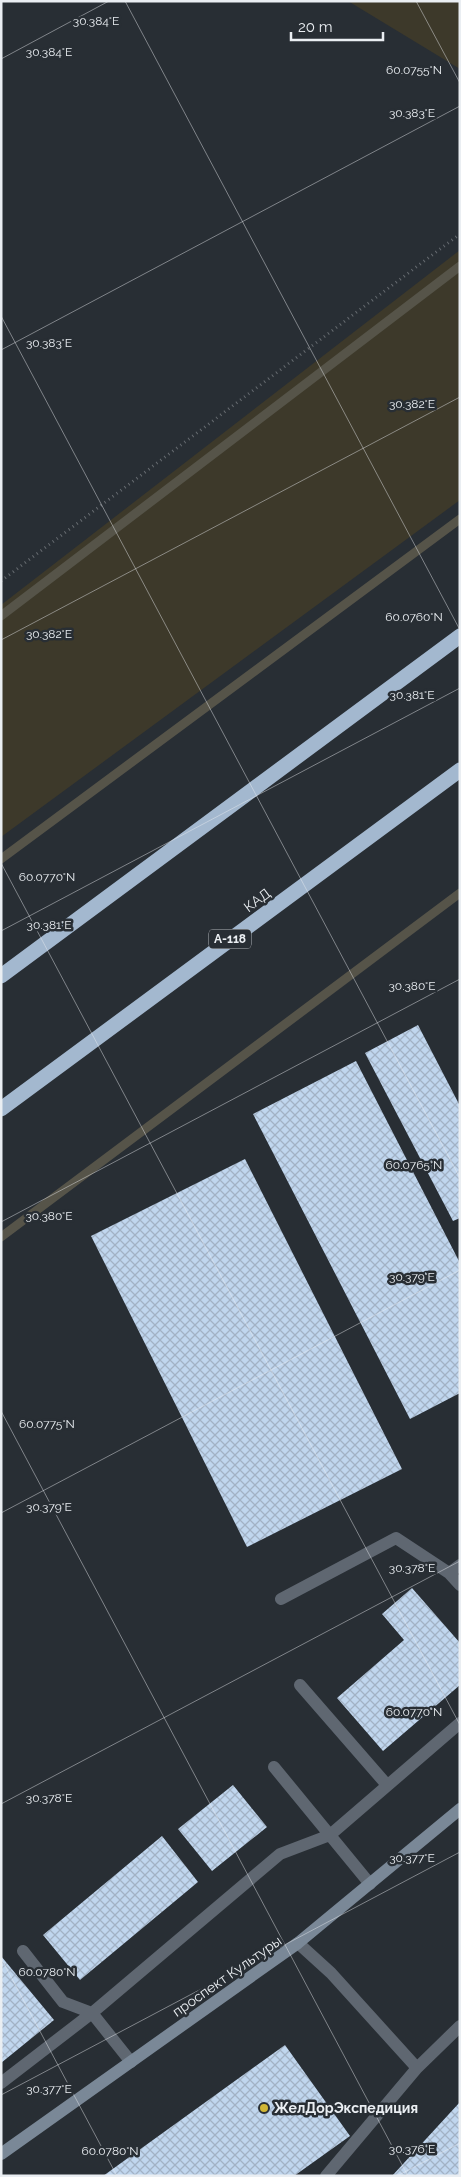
<svg xmlns="http://www.w3.org/2000/svg" width="461" height="2177" viewBox="0 0 461 2177" font-family="Raleway,sans-serif">
<style>
.green{fill:#3d392a}
.lines{fill:none;stroke-linecap:round;stroke-linejoin:round}
.stream{stroke:#565449;stroke-width:9}
.building{fill:url(#building-cross-hatch)}
.path{stroke:#676c71;stroke-width:3;stroke-dasharray:1 4;stroke-linecap:butt}
.lane{stroke:#5f6771;stroke-width:12}
.secondary{stroke:#7a8897;stroke-width:12}
.highway{stroke:#a3b8cf;stroke-width:15}
.ticks{fill:none;stroke:#eaeef2;stroke-width:1;stroke-opacity:0.45}
.poi-dot{fill:#d1b736;stroke:#282e34;stroke-width:2}
.labels{text-anchor:middle;stroke-width:5;stroke-linejoin:round;paint-order:stroke}
.shield{fill:#282e34;stroke:#b0b4b9;stroke-width:1}
.shield-label{font-size:12px;font-weight:bold;fill:#eaeef2}
.street-label{font-size:14px;fill:#eaeef2;stroke:#282e34}
.poi-label{font-size:14px;font-weight:bold;fill:#eaeef2;stroke:#282e34;text-anchor:start}
.ticks-label{font-size:12px;text-anchor:middle;fill:#eaeef2;stroke:#282e34;stroke-width:5;stroke-linejoin:round;paint-order:stroke}
</style>
<defs>
<pattern id="building-cross-hatch" width="8" height="8" patternUnits="userSpaceOnUse" patternTransform="scale(1.25)"><rect width="8" height="8" fill="#c0d6ee"/><path d="M0 0l8 8M0 8l8-8" fill="none" stroke="#a2b2c5"/></pattern>
</defs>
<rect width="100%" height="100%" fill="#282e34"/>
<path class="green" d="M348,1H460V69Z
M460,250V500L1,837V605Z"/>
<g class="lines">
<path class="stream" d="M1,616L460,266
M1,859L460,519
M1,1237L460,893"/>
</g>
<path class="building" d="M418,1025L460,1106V1218L453,1221L365,1053Z
M356,1061L460,1263V1393L410,1419L253,1114Z
M245,1159L402,1469L247,1547L91,1236Z
M412,1588L460,1643V1685L383,1751L337,1698L404,1640L382,1614Z
M233,1785L267,1827L212,1871L178,1829Z
M162,1836L198,1882L80,1980L43,1935Z
M1,1956L54,2020L1,2063Z
M285,2045L350,2136L294,2176H103Z
M460,2102V2176H392Z"/>
<g class="lines">
<path class="path" d="M1,581L460,234"/>
<path class="lane" d="M449,1573L460,1585
M281,1599L396,1538L449,1573L460,1565
M300,1685L387,1785
M274,1767L370,1884
M298,1943L331,1973L417,2068L326,2176
M23,1951L63,2002L92,2013L131,2062
M417,2068L460,2026
M1,2083L92,2013L280,1854L330,1835L460,1723"/>
<path class="secondary" d="M1,2154L298,1943L460,1809"/>
<path class="highway" d="M1,976L460,636
M1,1109L460,770"/>
</g>
<path class="ticks" d="M125,1L460,630M416,1L460,83M1,59L109,1M1,316L460,1178M1,350L460,106M1,640L460,397M1,863L460,1725M1,931L460,688M1,1222L460,979M1,1411L408,2176M1,1513L460,1270M1,1804L460,1561M1,1958L117,2176M1,2095L460,1852M397,2176L460,2143"/>
<circle class="poi-dot" cx="264" cy="2108" r="5"/>
<g class="labels">
<rect class="shield" x="209" y="929.5" width="42" height="19" rx="4"/>
<g class="shield-label">
<text x="230" y="943">А-118</text>
</g>
<g class="street-label">
<text transform="translate(257 900) rotate(-37)" y="5">КАД</text>
<text transform="translate(227 1976) rotate(-35)" y="5">проспект Культуры</text>
</g>
<g class="poi-label">
<text x="274" y="2113">ЖелДорЭкспедиция</text>
</g>
</g>
<g class="ticks-label">
<text x="96" y="25">30.384°E</text>
<text x="49" y="56">30.384°E</text>
<text x="414" y="74">60.0755°N</text>
<text x="412" y="117">30.383°E</text>
<text x="49" y="347">30.383°E</text>
<text x="412" y="408">30.382°E</text>
<text x="414" y="621">60.0760°N</text>
<text x="49" y="638">30.382°E</text>
<text x="412" y="699">30.381°E</text>
<text x="47" y="881">60.0770°N</text>
<text x="49" y="929">30.381°E</text>
<text x="412" y="990">30.380°E</text>
<text x="414" y="1169">60.0765°N</text>
<text x="49" y="1220">30.380°E</text>
<text x="412" y="1281">30.379°E</text>
<text x="47" y="1428">60.0775°N</text>
<text x="49" y="1511">30.379°E</text>
<text x="412" y="1572">30.378°E</text>
<text x="414" y="1716">60.0770°N</text>
<text x="49" y="1802">30.378°E</text>
<text x="412" y="1862">30.377°E</text>
<text x="47" y="1976">60.0780°N</text>
<text x="49" y="2093">30.377°E</text>
<text x="412" y="2153">30.376°E</text>
<text x="110" y="2155">60.0780°N</text>
</g>
<rect width="461" height="2177" fill="none" stroke="#eaeef2" stroke-width="5"/>
<path d="M291 32v8h92v-8" fill="none" stroke="#eaeef2" stroke-width="2.5"/>
<text x="298" y="32" font-size="15" fill="#eaeef2" stroke="#282e34" stroke-width="4" paint-order="stroke">20 m</text>
</svg>
